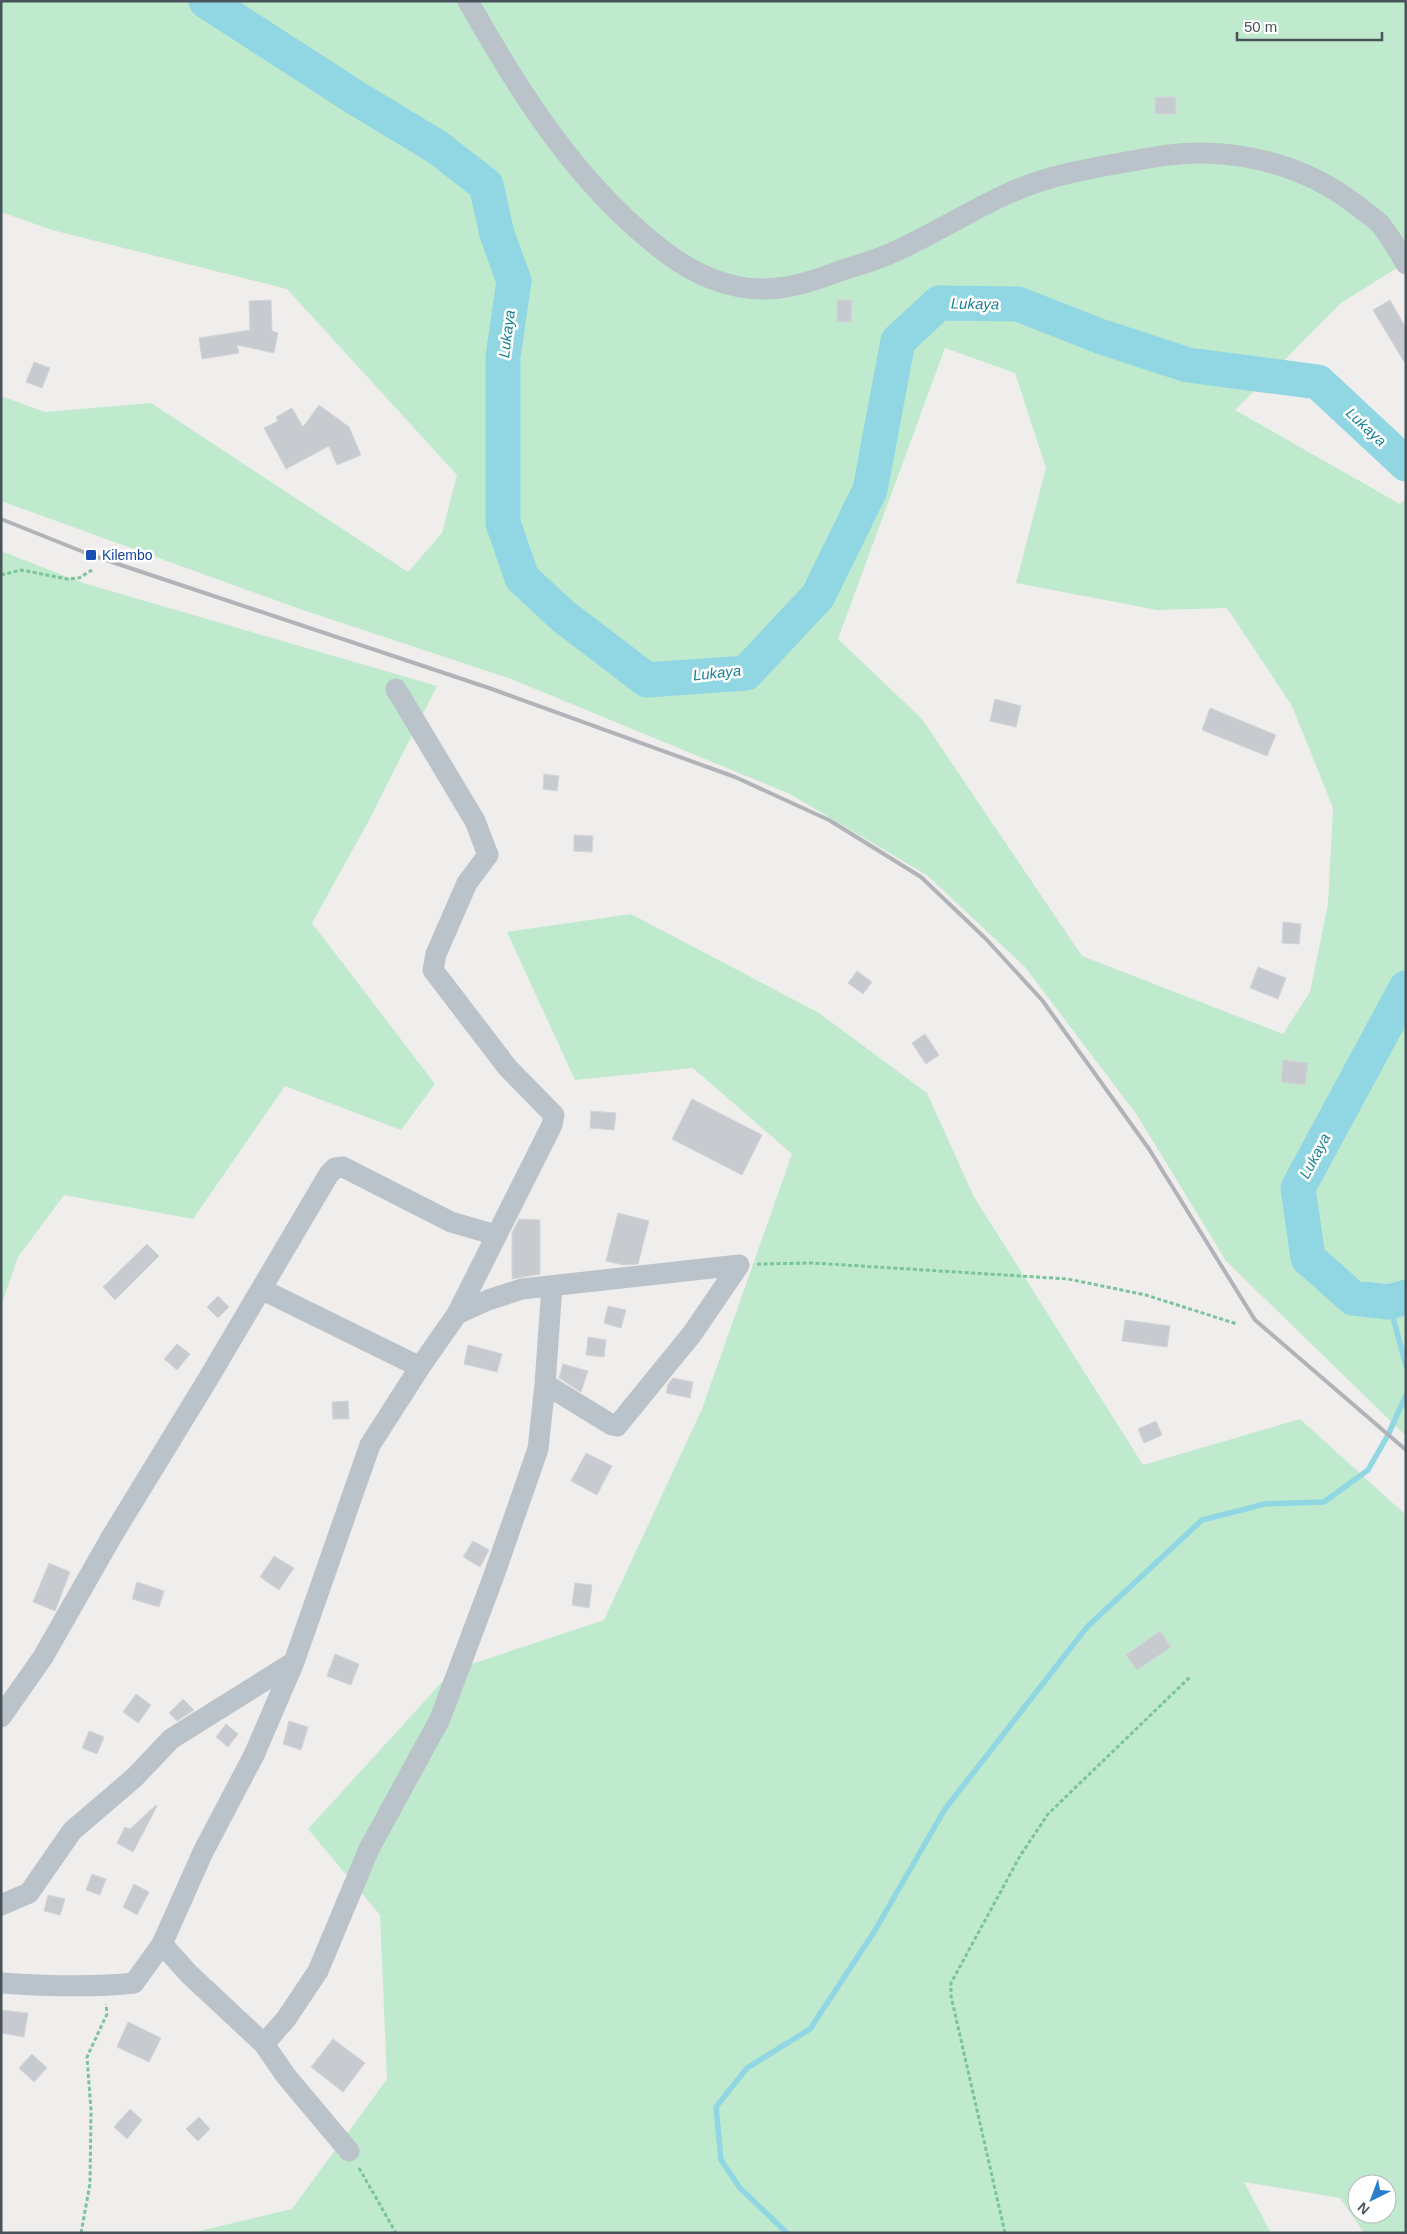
<svg xmlns="http://www.w3.org/2000/svg" width="1407" height="2234" viewBox="0 0 1407 2234" font-family="Helvetica,sans-serif">
<style>
.green{fill:#bfeacd;fill-rule:evenodd}
.lines{fill:none;stroke-linecap:round;stroke-linejoin:round}
.stream{stroke:#90d7e3;stroke-width:5.5}
.river{stroke:#90d7e3;stroke-width:35}
.building{fill:#c7cbd0;stroke:#d2d4d8}
.path{stroke:#7bc49b;stroke-width:3;stroke-dasharray:4 2.5;stroke-linecap:butt}
.minor{stroke:#bac3c9;stroke-width:21}
.rail{stroke:#b0b3b7;stroke-width:4}
.transit-dot{fill:#1a4fb4;stroke:#fff;stroke-width:2}
.labels{text-anchor:middle;stroke-width:5;stroke-linejoin:round;paint-order:stroke}
.transit-label{font-size:14px;fill:#164399;stroke:#fff;text-anchor:start}
.water-label{font-size:15px;font-style:italic;fill:#1a8292;stroke:#fff}
</style>
<rect width="100%" height="100%" fill="#f0eded"/>
<path class="green" d="M1,1H1406V274L1400,266L1341,303L1235,410L1400,504L1406,499V1436L1226,1261L1137,1115L1025,967L928,876L790,794L511,679L297,608L1,501V396L45,412L151,403L408,572L442,533L457,475L287,289L52,230L1,212ZM945,348L1015,373L1046,468L1016,583L1157,610L1227,608L1292,706L1333,808L1328,904L1310,992L1283,1034L1082,956L922,719L838,639Z
M1,551L83,583L437,686L368,822L312,923L435,1084L401,1130L285,1086L193,1219L64,1195L18,1257L1,1306Z
M631,914L819,1013L927,1093L974,1197L1143,1465L1300,1419L1406,1515V2233H1364L1340,2198L1244,2182L1271,2233H191L292,2209L387,2079L380,1915L308,1829L453,1670L604,1620L702,1409L792,1154L693,1068L575,1080L507,932ZM1357,2184H1387V2214H1357Z"/>
<g class="lines">
<path class="stream" d="M1389,1302L1406,1366
M787,2233L740,2188L721,2160L716,2107L747,2068L810,2029L874,1932L945,1809L1087,1627L1202,1520L1265,1504L1324,1502L1368,1470L1388,1435L1406,1395"/>
<path class="river" d="M206,1L356,98L437,147L486,185L497,234L514,281L503,357V523L522,578L563,616L647,680L746,673L818,596L870,490L898,341L939,303L1018,304L1102,337L1188,365L1318,382L1406,464
M1406,988L1298,1188L1308,1258L1353,1298L1389,1302L1406,1297"/>
</g>
<path class="building" d="M1155,97H1176V114H1155Z
M271,300L272,331L278,333L274,353L237,345L239,353L202,359L199,338L250,330L249,301Z
M837,300H852L851,322H837Z
M1390,300L1406,328V365L1373,310Z
M34,362L50,368L42,388L26,382Z
M319,405L349,427L361,455L337,465L329,446L286,469L264,428L278,421L276,417L292,408L303,427Z
M995,699L1021,706L1016,727L990,721Z
M1210,708L1276,735L1267,756L1202,730Z
M544,774L559,776L557,791L543,789Z
M574,835L593,836L592,852L574,851Z
M1283,922L1301,924L1299,944L1282,943Z
M1258,967L1286,978L1278,999L1250,988Z
M857,971L872,982L863,994L848,983Z
M925,1034L939,1055L926,1064L912,1043Z
M1283,1060L1308,1063L1305,1085L1281,1082Z
M692,1099L762,1135L742,1175L672,1139Z
M591,1111L616,1113L614,1130L590,1128Z
M618,1213L649,1221L638,1264L624,1265L606,1261Z
M519,1219L540,1220V1274L512,1279V1233Z
M147,1244L159,1256L115,1300L103,1287Z
M218,1296L229,1307L218,1318L207,1307Z
M608,1306L626,1310L621,1328L604,1323Z
M1125,1320L1170,1326L1167,1347L1122,1341Z
M588,1337L606,1340L604,1357L586,1355Z
M177,1344L190,1354L177,1370L164,1359Z
M468,1345L502,1354L497,1372L464,1364Z
M563,1364L588,1371L581,1392L559,1378Z
M673,1378L693,1382L690,1398L666,1393L668,1384Z
M348,1401L349,1419H333L332,1402Z
M1156,1421L1162,1435L1144,1443L1138,1429Z
M586,1453L612,1466L597,1495L571,1481Z
M473,1541L489,1550L480,1567L463,1557Z
M274,1556L294,1568L279,1590L260,1577Z
M49,1563L70,1572L55,1611L33,1602Z
M137,1582L164,1591L159,1607L132,1599Z
M575,1583L592,1585L589,1608L572,1605Z
M1160,1631L1171,1647L1137,1670L1126,1655Z
M335,1654L359,1664L351,1685L327,1676Z
M136,1694L151,1705L138,1723L123,1712Z
M183,1699L194,1710L177,1721L169,1713Z
M289,1721L308,1727L301,1750L283,1744Z
M226,1724L238,1734L228,1747L216,1737Z
M89,1731L104,1737L97,1754L82,1748Z
M156,1805L157,1806L133,1852L117,1843L125,1827L130,1829Z
M92,1874L106,1879L100,1895L86,1890Z
M134,1884L149,1892L137,1915L123,1907Z
M48,1895L65,1899L60,1915L44,1911Z
M1,2010L28,2013L24,2037L1,2033Z
M128,2022L161,2038L149,2062L117,2047Z
M333,2039L365,2063L343,2092L311,2067Z
M32,2054L47,2068L34,2082L19,2068Z
M130,2109L142,2120L127,2139L114,2127Z
M199,2117L210,2129L198,2141L186,2129Z"/>
<g class="lines">
<path class="path" d="M1,575L21,570L67,579L79,578L92,570
M757,1264L813,1263L1068,1279L1146,1295L1237,1324
M359,2168L396,2233
M81,2233L90,2184L91,2110L87,2057L107,2014L106,2004
M1005,2233L951,1996V1983L1020,1856L1048,1814L1190,1677"/>
<path class="minor" d="M468,1C515,84 565,165 637,229C663,252 690,273 724,283C765,296 801,286 840,271C858,265 877,260 894,252C936,233 974,208 1016,190C1049,176 1086,169 1121,163C1149,158 1178,152 1206,153C1262,155 1315,172 1359,207C1366,213 1375,218 1381,225C1390,237 1399,251 1406,264
M396,689L475,821L488,855L467,883L436,954L433,970L507,1067L554,1115L552,1125L457,1314
M261,1289L420,1367
M545,1384L612,1425L617,1426L692,1334L739,1265
M1,1717L43,1657L112,1536L208,1379L329,1174L335,1168L343,1167L451,1222L496,1235
M1,1905L29,1893L72,1831L135,1777L171,1739L294,1662
M162,1944L189,1974L264,2044L286,2076L349,2151
M1,1983C45,1986 90,1988 134,1983L162,1944L203,1852L254,1755L294,1662L370,1445L420,1367L457,1314L488,1300L522,1289L739,1265
M264,2044L286,2019L318,1971L369,1849L440,1719L493,1578L538,1449L545,1384L552,1286"/>
<path class="rail" d="M1,519L91,555L492,689L735,777L829,820L921,877L985,938L1042,1000L1149,1149L1255,1320L1406,1450"/>
</g>
<rect class="transit-dot" x="85" y="549" width="12" height="12" rx="2.5"/>
<g class="labels">
<g class="transit-label">
<text x="102" y="560">Kilembo</text>
</g>
<g class="water-label">
<text transform="translate(975 304) rotate(1)" y="5">Lukaya</text>
<text transform="translate(507 334) rotate(-83)" y="5">Lukaya</text>
<text transform="translate(1366 427) rotate(43)" y="5">Lukaya</text>
<text transform="translate(717 673) rotate(-6)" y="5">Lukaya</text>
<text transform="translate(1315 1156) rotate(-62)" y="5">Lukaya</text>
</g>
</g>
<rect width="1407" height="2234" fill="none" stroke="#475259" stroke-width="5"/>
<g transform="translate(1372 2199) rotate(222)"><circle r="24" fill="#ffffff" stroke="#b5babd"/>
<path d="M0-4L9 19L0 12L-9 19Z" fill="#2a7dcd"/>
<text y="-8" font-size="14" font-weight="bold" text-anchor="middle" fill="#475259">N</text>
</g>
<path d="M1237 32v8h145v-8" fill="none" stroke="#475259" stroke-width="2.5"/>
<text x="1244" y="32" font-size="15" fill="#475259" stroke="#ffffff" stroke-width="4" paint-order="stroke">50 m</text>
</svg>
